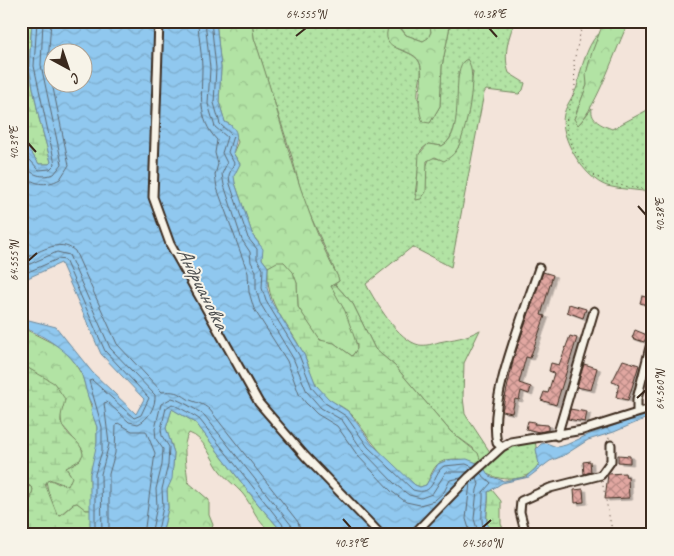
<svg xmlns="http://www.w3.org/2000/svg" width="674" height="556" viewBox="0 0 674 556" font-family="Caveat,sans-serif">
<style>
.grass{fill:url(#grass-dots);stroke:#768661;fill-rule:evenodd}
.forest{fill:url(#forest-crowns);stroke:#768661}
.wetland{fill:url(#wetland-marsh);stroke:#768661}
.water{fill:url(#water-waves);stroke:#6e899b;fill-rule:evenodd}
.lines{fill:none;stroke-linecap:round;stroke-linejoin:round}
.shore{stroke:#5d6972;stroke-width:1}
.building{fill:url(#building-cross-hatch);stroke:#3b2a1e;filter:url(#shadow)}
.minor-casing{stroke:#3b2a1e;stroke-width:11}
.path{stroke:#3b2a1e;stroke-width:1;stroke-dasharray:1 4;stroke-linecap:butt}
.minor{stroke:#f7f3e8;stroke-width:7}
.ticks{fill:none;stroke:#3b2a1e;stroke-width:2}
.labels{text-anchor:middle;stroke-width:4;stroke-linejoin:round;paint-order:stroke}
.water-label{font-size:21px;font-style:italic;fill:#505252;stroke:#f7f3e8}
.neatline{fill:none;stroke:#3b2a1e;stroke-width:2}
.ticks-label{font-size:12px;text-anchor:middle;fill:#3b2a1e}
</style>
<defs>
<pattern id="grass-dots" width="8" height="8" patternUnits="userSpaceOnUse" patternTransform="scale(1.25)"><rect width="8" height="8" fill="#b2e3a4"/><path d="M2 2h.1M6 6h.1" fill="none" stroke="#9ac38d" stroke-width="1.8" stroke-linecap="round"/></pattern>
<pattern id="forest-crowns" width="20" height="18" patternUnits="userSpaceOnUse" patternTransform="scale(1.25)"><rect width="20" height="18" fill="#b2e3a4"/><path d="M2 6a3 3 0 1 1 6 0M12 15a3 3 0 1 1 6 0" fill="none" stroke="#9ac38d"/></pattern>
<pattern id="wetland-marsh" width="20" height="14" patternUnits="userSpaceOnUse" patternTransform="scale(1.25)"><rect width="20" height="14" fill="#b2e3a4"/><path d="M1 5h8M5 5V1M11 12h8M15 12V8" fill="none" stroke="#9ac38d"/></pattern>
<pattern id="water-waves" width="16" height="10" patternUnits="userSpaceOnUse" patternTransform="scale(1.25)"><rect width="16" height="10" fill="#90c8ef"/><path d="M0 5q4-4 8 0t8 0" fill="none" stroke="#7daccc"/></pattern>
<pattern id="building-cross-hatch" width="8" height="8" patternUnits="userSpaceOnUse" patternTransform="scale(1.25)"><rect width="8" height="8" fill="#e1a7a1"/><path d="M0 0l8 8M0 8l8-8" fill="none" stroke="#b88883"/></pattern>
<filter id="shadow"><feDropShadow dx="3.5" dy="2" stdDeviation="0" flood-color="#0004"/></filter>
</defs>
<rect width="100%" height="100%" fill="#f3e4da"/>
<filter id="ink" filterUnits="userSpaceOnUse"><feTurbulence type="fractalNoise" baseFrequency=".02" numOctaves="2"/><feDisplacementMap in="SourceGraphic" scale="10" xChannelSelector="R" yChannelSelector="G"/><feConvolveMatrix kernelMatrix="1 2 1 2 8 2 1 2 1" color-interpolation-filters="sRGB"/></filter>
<g filter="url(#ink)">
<path class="grass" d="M252,21H429L431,32L428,39L423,41L406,35L399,25L391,44C398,51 408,51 415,57C428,67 416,85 418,98C420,106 426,115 430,123L440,106L442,66L451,21H515C508,38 503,56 509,73L525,83L523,90L519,94L486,90L484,93L451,267L412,247L366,284C376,303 398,340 419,345C427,346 432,344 439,342C453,339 466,338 480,330L464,363L463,397L465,414L490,452L535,441L539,463C530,482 503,482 487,474L473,448L451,432L395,366L375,349L353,304L335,284L339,281L336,273L303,199L292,157L254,38ZM473,71L468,114L458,148L440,159L430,157L425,170L426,188L415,195L421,150L428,144L442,146C460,137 459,90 458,72Z
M599,34L589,63L587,85L574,119L580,123L592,108C590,121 602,125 612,129L653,107V193C638,189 621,190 607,186C585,179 558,137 564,114C567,102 576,94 578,83C580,71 589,40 599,34Z"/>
<path class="forest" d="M216,21H252L254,38C282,118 298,203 338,277L339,281L331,286C343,301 355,330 357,349L352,356L334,343L324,342L317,337L298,307L297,283L286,264L284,262L268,267L262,259L259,243L253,236L235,183L233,176L240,164L233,153L238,142L231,125L225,122L219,102L221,68Z
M429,21H451L442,66L440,106L430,123L423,122C413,101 427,76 419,61C410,46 378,53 389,25L395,22L406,35L423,41L428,38L431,32Z
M604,21H629C615,50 598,105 578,125L574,119L587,85L586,74L592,52Z
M467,59C479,72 466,136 456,151C453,155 449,158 444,161L435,157L427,161L426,192L421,199L416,200L419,154L428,144L442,146C468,133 448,66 467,59Z
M21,327L60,347L72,359L82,375L97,427V450L90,474L91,510H85L77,503L73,504L60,515L57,514L51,505L46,481L51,480L59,484L70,474L66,468L80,460L83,450L62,425L56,386L21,364Z
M172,409L196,423L258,504L285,535C260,535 255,508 242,493C236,486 226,479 220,471C211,459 205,438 189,433C181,442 187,470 188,482L209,500V515L213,525L209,535H162L168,508L167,490L173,466L174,453L166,428Z
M21,485L32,487L33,489L31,499L21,504Z"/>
<path class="wetland" d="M21,21H32L29,67L39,118L51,162L49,164H39L21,138Z
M277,262H284L293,272L297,283L298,307L320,340L334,343L352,356L357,349V345L345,311L331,286L335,284L353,304L375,349L395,366L451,432L478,453L482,465C470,460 451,455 438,464C432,469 430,479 426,485L420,487C398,480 367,435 353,416C345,406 331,403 322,394C312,382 310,366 303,353C287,320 265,307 268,267Z
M21,364L54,383L65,399C64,406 60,414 61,422C64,436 82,440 83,454L80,460L66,468L72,477L68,486L49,479L45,484L57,514L61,515L73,504L77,503L86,510H91L90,535H21V504L31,499L33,489L29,485H21Z
M492,490L501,501V524L506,535H492C482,518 490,509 488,492Z"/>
<path class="water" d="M32,21H216L221,68L219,102L225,122C241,130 237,138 233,153L240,164L234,176L235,183L253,236L263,249L262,259L268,267L267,288L272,303L303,352L316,385L329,399L349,412L372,444L415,485L420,487L426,485L438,464L448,460L467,459L482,465L489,476L504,481L526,477L539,465L536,449L541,444L546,443L557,447L566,445L590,434L641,416L648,415L647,418L614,432L588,440L563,456L550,461L529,477L502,483L488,492C489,509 482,518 492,535H285L258,504L196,423L172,409L166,428L174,453L172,479L167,490L168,508L162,535H90V474L97,443V427L91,411L92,405C85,394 86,383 80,371C72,353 41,333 21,327V318L56,327L92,372L136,414L144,399L101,354L61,263L21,281V138L39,164H49L51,162L39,118L29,67ZM52,52H82V82H52Z"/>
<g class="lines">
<path class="shore" d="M198,21C198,37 202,52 202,67C202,94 197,119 217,140L215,153L218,164L215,175L217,188L248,273L249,292L254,309L287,361L299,394L305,402L317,414L337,426L358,456L391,491L406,502L420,505L434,501L444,492L450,480L461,478
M205,21L210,68L208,104L215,127L227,137L222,153L227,163L222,174L224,185L242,240L250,252L251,262L256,271V289L260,303L293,358L307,392L321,408L342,420L363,451L396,485L409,495L421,498L432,494L446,472H468
M211,21L216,68L214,103L220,124L233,136L228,152L234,163L229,175L230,184L248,238L257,249V259L263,269L262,288L266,301L299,355L312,388L325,403L346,416L368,447L413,490C436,497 431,475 444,466L466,464L473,467
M21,150L39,170L50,169L55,164L34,66L37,21
M21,161C30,174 39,179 54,174L62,164L41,65L43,21
M21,172C32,185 46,187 60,179L69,165L48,64L51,21
M21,260C38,253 59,237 75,251L117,344L162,392C174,391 178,392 188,399C196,403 203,403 210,410L298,522L302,535
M21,268L57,252L69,255L110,348L155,395C156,406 148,420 138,424L129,422L107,402L104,403L109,444L101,474L102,535
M21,275L58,259L65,260L105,351L149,398L141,415L134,418L92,380L89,381L102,427V451L95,474V535
M480,473L491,483L483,492C484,509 478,517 486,535
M476,477L479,484L477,490L474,519L479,535
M470,483L466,519L471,535
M109,535V474L115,453L116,425L118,423L132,431H146L155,453L144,535
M151,535L157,506L156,489L162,465L163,449L156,439L155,429L161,404L172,398C178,399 201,412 205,416L292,526L294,535
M157,535L163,507L162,489L168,465L169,447L162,436L161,429L166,408L172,404C178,407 196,416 200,420L287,530L288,535"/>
</g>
<path class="building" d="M543,272L553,275L541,315L545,316L530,358L526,357L519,383L531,387L529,394L521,391L519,400L515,399L512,413L502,411L514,357Z
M642,296L653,299V307L640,303Z
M569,304L586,309L583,318L567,312Z
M635,330L647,335L644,342L632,338Z
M570,336L577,338L556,405L541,400L544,392L548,393L554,373L549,371L551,363L559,365Z
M623,360L639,365L628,400L616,397L619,384L612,382Z
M584,364L597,368L591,390L577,387Z
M570,409L587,412L585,422L568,419Z
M528,421L535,422L534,424L548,425V430L539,432L526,429Z
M618,455L630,456V463L618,462Z
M590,461L591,472L584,474L583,462Z
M625,473L626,477L628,476L629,498L605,499L608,474Z
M583,489L584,502L575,503L574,490Z"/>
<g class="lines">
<defs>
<path id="minor" d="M159,21L153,197L170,244L259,403L305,456L381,535
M539,268C525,312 487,400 497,443L502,447L511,442L583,430L653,408
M637,411V399L653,335
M557,436L594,311
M413,535L469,477L502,447
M526,535L520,512L521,501L550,488L601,475L611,461V445"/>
</defs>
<use href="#minor" class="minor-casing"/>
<path class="path" d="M583,21L574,61L575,87L567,116L566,129L575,152L589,172L607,183L653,191
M607,428L609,439
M602,481L613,535"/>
<use href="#minor" class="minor"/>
</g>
</g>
<path class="ticks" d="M489,28L497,37M296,36L306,28M28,143L36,152M638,206L646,215M28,261L37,253M637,398L646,390M343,519L351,528M482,528L491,520"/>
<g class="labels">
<g class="water-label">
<text transform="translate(203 288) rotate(63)" y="7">Андриановка</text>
</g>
</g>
<rect width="674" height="556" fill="none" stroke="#f7f3e8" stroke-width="55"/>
<g transform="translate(68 68) rotate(140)"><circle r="24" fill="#f7f3e8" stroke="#aca397"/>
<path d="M0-4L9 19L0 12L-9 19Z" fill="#3b2a1e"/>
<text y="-8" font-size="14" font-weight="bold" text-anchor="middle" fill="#3b2a1e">С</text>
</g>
<rect x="28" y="28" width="618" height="500" class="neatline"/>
<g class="ticks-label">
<text x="306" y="18">64.555°N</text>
<text x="489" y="18">40.38°E</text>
<text transform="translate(14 143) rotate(-90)" y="4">40.39°E</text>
<text transform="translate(660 215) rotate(-90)" y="4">40.38°E</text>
<text transform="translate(14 261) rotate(-90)" y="4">64.555°N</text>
<text transform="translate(660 390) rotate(-90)" y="4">64.560°N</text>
<text x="351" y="547">40.39°E</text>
<text x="482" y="547">64.560°N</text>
</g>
</svg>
